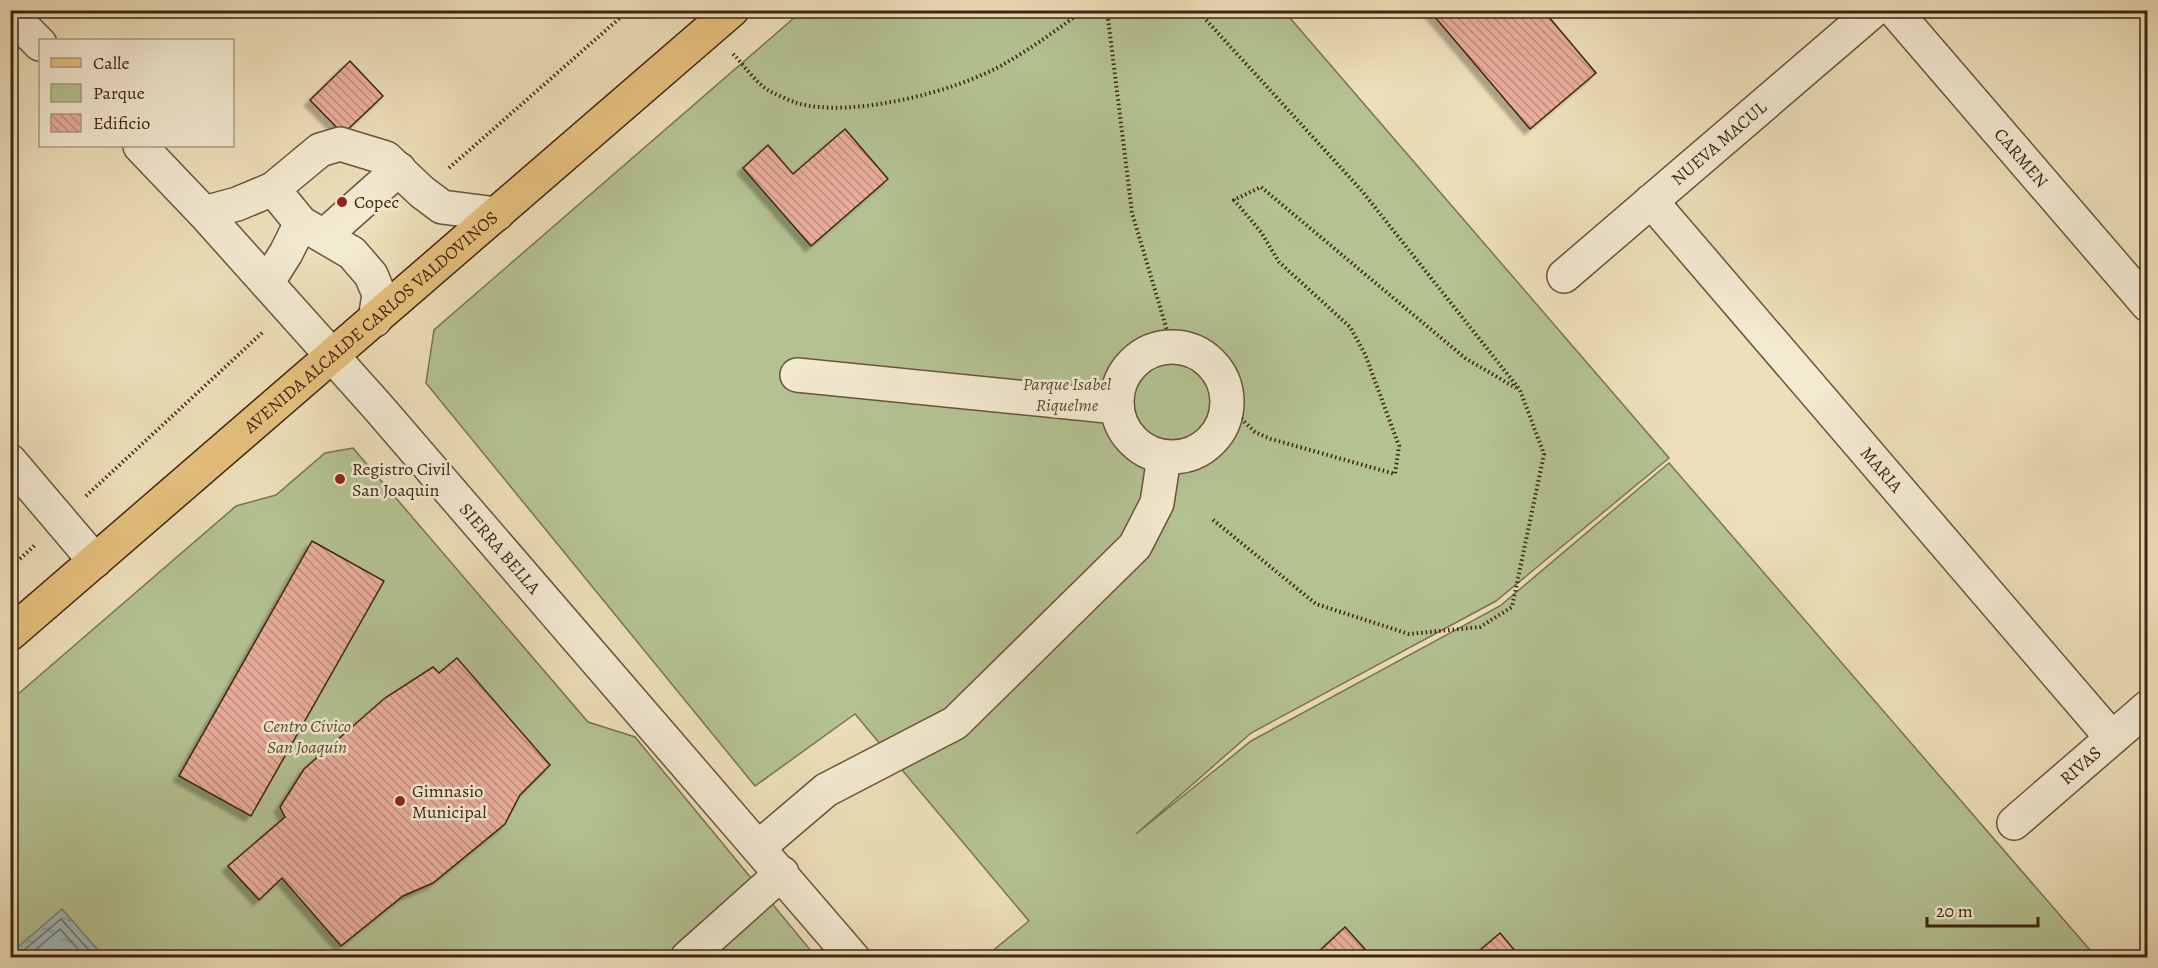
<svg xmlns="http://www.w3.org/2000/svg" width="2158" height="968" viewBox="0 0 2158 968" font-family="Alegreya,serif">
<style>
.green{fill:#b4c292;stroke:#797452;stroke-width:1.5}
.water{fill:url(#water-ripples);stroke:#777e76;stroke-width:1.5}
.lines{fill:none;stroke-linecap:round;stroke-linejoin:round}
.shore{stroke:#6e7066;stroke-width:1.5}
.building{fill:url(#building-back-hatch);stroke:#3e2512;stroke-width:1.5;filter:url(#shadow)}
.minor-casing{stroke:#6a543c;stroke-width:36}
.major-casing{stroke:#3e2512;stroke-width:36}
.path{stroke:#3e2512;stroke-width:4;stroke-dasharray:1.5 3;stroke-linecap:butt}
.minor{stroke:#f3ead2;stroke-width:33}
.major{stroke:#e6c07d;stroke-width:33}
.poi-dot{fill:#8f2418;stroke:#f3ead2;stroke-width:2}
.labels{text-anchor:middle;stroke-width:5;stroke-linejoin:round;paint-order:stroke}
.street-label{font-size:18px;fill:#3e2512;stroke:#f3ead2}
.poi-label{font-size:18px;fill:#3e2512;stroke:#f3ead2;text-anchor:start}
.park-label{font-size:18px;font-style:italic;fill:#5c4c32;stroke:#f3ead2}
</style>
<defs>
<pattern id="water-ripples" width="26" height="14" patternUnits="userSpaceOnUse" patternTransform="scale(1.5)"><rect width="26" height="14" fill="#9dbab9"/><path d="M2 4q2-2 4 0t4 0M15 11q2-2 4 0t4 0" fill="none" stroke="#819795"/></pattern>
<pattern id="building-back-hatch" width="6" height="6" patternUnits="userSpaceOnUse" patternTransform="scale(1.5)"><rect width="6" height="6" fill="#e9ae9c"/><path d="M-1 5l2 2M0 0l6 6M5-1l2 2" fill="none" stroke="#be8d7e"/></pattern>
<filter id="shadow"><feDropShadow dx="-5.5" dy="5.5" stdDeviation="1.5" flood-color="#0004"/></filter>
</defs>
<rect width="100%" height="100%" fill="#eddfba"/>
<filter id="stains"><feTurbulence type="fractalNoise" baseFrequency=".00333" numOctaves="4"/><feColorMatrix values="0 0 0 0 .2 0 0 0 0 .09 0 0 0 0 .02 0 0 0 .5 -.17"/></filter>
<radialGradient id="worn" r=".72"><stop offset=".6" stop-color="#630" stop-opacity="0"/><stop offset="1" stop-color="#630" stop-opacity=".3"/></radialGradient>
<path class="green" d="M802,11H1284L1669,458L1496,601L1251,733L1136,834L1251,741L1500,606L1669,463L2096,957H985L1029,921L855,714L755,786L426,383L434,330Z
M353,448L588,722L635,737L816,957H11L10,701L236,506L276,495L325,453Z"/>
<path class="water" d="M62,909L104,957H14L11,953Z"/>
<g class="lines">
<path class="shore" d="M10,957L17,956L61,919L96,958
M26,958L60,929L86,958"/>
</g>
<path class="building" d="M1429,10H1543L1596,73L1530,129Z
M350,61L383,96L343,134L310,100Z
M845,129L888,179L811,246L743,168L768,145L793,174Z
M312,541L384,581L251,816L179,776Z
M457,658L550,765L520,795L505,824L433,883L403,896L341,946L282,878L259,900L228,866L285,817L280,807L304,769L385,698L433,667L439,673Z
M1345,927L1373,958H1312Z
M1500,933L1521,958H1471Z"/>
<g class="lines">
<defs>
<g id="minor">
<path id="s1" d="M1894,10L2148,305"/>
<path d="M10,14L40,44"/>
<path id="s2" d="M140,146L204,213L377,406L853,958"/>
<path d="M273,189L301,223L352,253L371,275L379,294L375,320"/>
<path id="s3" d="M1651,201L2112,738"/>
<path d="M204,213L237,204L273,189L320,150L340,144L386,158L422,192L442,207L497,214"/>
<path d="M324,236L399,169"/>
<path id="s4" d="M1564,276L1874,10"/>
<path d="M267,283L286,253L301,223"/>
<circle cx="1172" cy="402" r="55"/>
<path d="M797,375L1117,407"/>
<path d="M10,461L95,561"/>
<path id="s5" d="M2014,823L2148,707"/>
<path d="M759,847L826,790L955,723L1135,546L1157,503L1164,457"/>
<path d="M687,958L782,873"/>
</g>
<g id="major">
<path id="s6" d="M10,634L732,10"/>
</g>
</defs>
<use href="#minor" class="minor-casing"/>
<use href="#major" class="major-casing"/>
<path class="path" d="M1107,10L1132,213L1172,347
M1197,10L1362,191L1520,390L1544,454L1512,607L1480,627L1409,634L1316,604L1212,519
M733,54C744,65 755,82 768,90C777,95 788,100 797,103C850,119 958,91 1004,64C1032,48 1058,29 1084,10
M449,168L629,10
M1228,406L1255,432L1271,439L1395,474L1399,446L1365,354L1350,327L1279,262L1261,232L1234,200L1261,187L1465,358L1516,388
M86,496L263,332
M10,568L35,545"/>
<use href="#minor" class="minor"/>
<use href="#major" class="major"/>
</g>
<g class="poi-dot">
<circle cx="342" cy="202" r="6"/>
<circle cx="340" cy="479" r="6"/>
<circle cx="400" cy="801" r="6"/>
</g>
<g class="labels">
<g class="street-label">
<text dy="6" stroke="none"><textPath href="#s4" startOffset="204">NUEVA MACUL</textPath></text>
<text dy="6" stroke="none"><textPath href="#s1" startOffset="195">CARMEN</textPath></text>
<text dy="6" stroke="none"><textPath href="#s6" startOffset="477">AVENIDA ALCALDE CARLOS VALDOVINOS</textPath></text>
<text dy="6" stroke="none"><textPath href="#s3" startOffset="354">MARIA</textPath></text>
<text dy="6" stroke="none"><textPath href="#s2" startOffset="540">SIERRA BELLA</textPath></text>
<text dy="6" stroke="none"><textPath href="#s5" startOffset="88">RIVAS</textPath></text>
</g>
<g class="poi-label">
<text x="354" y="208">Copec</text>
<text x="352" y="475">Registro Civil<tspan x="352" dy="21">San Joaquin</tspan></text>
<text x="412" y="797">Gimnasio<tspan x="412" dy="21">Municipal</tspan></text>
</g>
<g class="park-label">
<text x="1067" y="390">Parque Isabel<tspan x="1067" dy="21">Riquelme</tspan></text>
<text x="307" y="732">Centro Cívico<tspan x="307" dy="21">San Joaquín</tspan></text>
</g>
</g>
<rect width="2158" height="968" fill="none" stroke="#eddfba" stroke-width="36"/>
<rect x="12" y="12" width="2134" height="944" fill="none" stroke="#3e2512" stroke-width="3"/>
<rect x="18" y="18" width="2122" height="932" fill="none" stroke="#3e2512" stroke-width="1.5"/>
<rect x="39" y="39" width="195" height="108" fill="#f3ead2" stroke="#ab9b85" stroke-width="1.5"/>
<rect x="51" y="58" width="30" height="9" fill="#e6c07d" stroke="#ab9b85" stroke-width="1.5"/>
<text x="93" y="69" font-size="18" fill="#3e2512">Calle</text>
<rect x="51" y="84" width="30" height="18" fill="#b4c292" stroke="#ab9b85" stroke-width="1.5"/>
<text x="93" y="99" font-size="18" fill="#3e2512">Parque</text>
<rect x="51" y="114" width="30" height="18" fill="url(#building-back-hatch)" stroke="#ab9b85" stroke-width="1.5"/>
<text x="93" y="129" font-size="18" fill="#3e2512">Edificio</text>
<path d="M1927 917v9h111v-9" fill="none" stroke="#3e2512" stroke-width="3"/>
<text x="1936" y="917" font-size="18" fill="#3e2512" stroke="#f3ead2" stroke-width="4.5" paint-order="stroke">20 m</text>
<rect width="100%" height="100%" filter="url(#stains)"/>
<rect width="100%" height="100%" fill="url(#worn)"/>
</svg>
